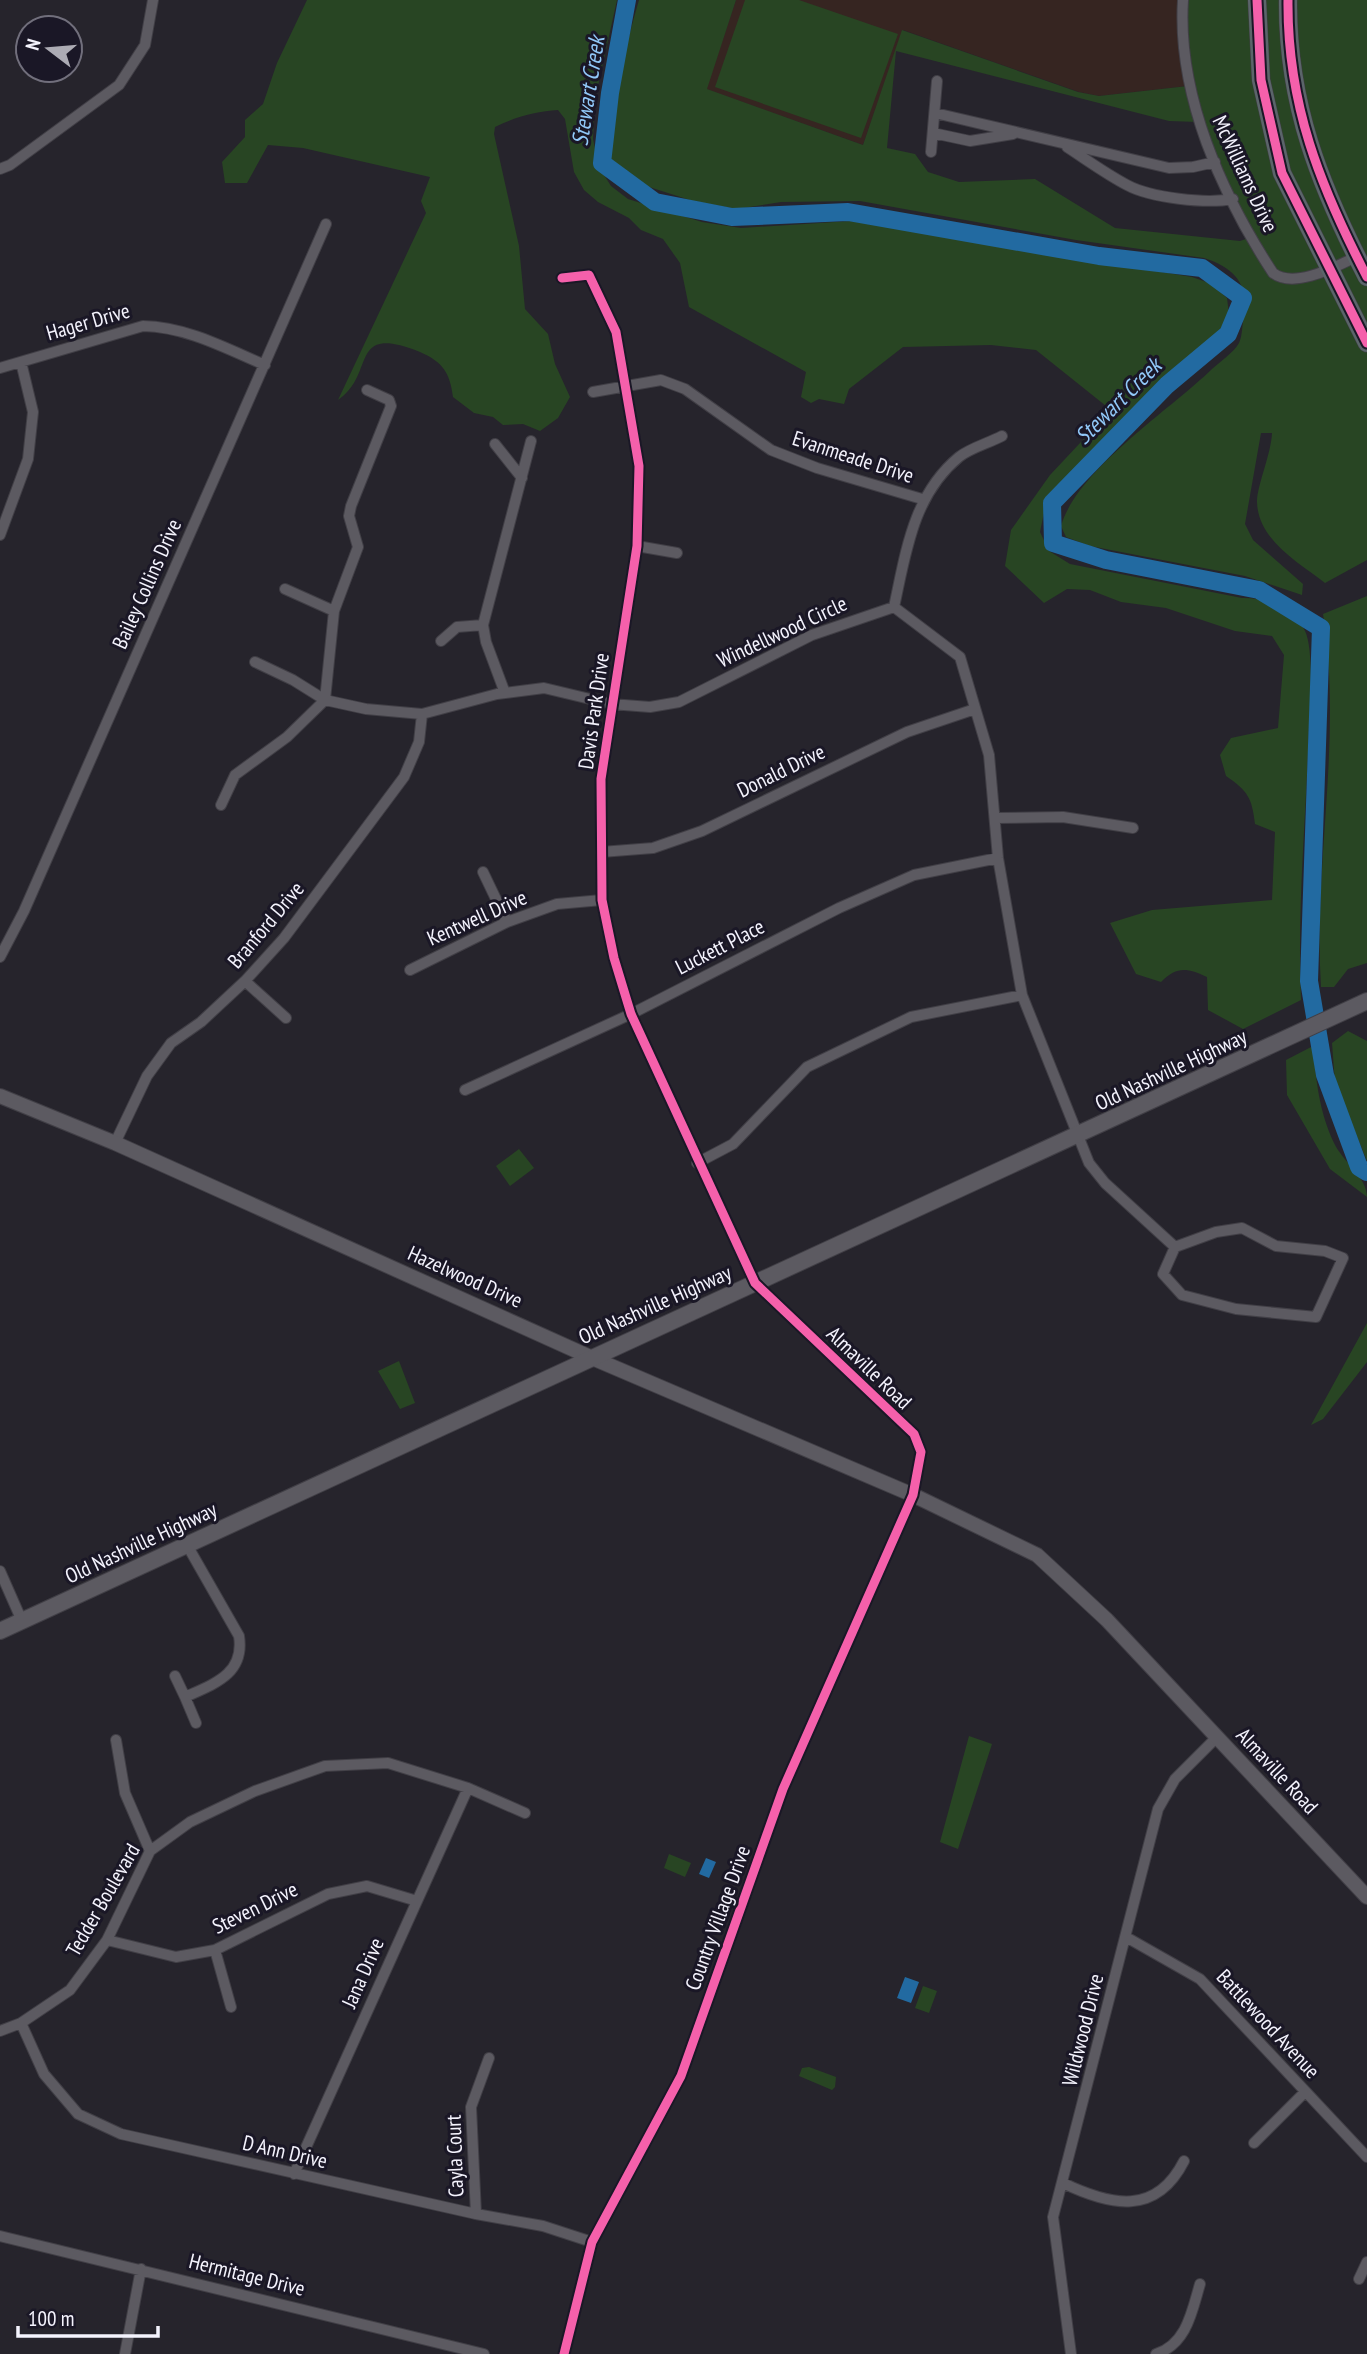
<svg xmlns="http://www.w3.org/2000/svg" width="1367" height="2354" viewBox="0 0 1367 2354" font-family="'PT Sans Narrow',sans-serif">
<style>
.education{fill:#362521}
.green{fill:#284523;fill-rule:evenodd}
.water{fill:#226aa1}
.lines{fill:none;stroke-linecap:round;stroke-linejoin:round}
.river{stroke:#226aa1;stroke-width:18}
.minor-casing{stroke:#413f46;stroke-width:12}
.tertiary-casing{stroke:#413f46;stroke-width:16}
.secondary-casing{stroke:#413f46;stroke-width:18}
.primary-casing{stroke:#413f46;stroke-width:19}
.minor{stroke:#5c5a61;stroke-width:10}
.tertiary{stroke:#5c5a61;stroke-width:14}
.secondary{stroke:#5c5a61;stroke-width:16}
.primary{stroke:#5b656a;stroke-width:18}
.cycleway-casing{stroke:#1a1726;stroke-width:13}
.cycleway{stroke:#f560ab;stroke-width:9}
.labels{text-anchor:middle;stroke-width:6;stroke-linejoin:round;paint-order:stroke}
.street-label{font-size:21px;fill:#f4f3fd;stroke:#1a1726}
.water-label{font-size:23px;font-style:italic;fill:#91c8f8;stroke:#1a1726}
</style>
<rect width="100%" height="100%" fill="#26242c"/>
<path class="education" d="M736,0H1183L1188,86L1099,96L1079,92L903,30L863,145L706,89Z"/>
<path class="green" d="M307,0H617L595,99L593,139L599,167L611,186L628,199L702,222L741,228L851,221L1192,277L1212,284L1227,298L1229,314L1219,334L1148,393L1046,503L1040,532L1049,551L1070,564L1242,598C1263,597 1296,609 1305,631C1314,649 1310,705 1309,727C1306,818 1297,909 1301,1000L1243,1029L1208,1010L1207,977C1187,968 1177,966 1161,982L1136,974L1110,923L1152,910L1272,900L1275,832L1255,824C1252,798 1248,791 1226,776L1220,755L1231,738L1278,728L1284,655L1272,636L1235,631L1166,608L1121,602L1090,590L1067,589L1044,603L1005,566L1011,530L1050,475L1111,410L1036,350L991,345L903,347L849,389L844,404L819,399L811,403L801,397L806,372L689,307L680,263L663,239L641,230L629,218L598,202L584,190L574,172L565,119L558,110C537,111 515,117 495,127L494,134L519,246L525,309L548,334L555,364L570,397L558,418L540,431L523,424L503,425L493,417L474,413L453,397C450,373 443,362 420,352C347,323 377,374 338,400L426,213L421,201L430,177L303,148L268,145L247,183H225L222,162L245,137V120L263,104L277,63Z
M639,0H736L707,89L863,145L902,30L1078,92L1099,96L1188,86L1183,0H1367V560L1325,583C1298,562 1258,540 1257,502C1257,485 1271,455 1272,433H1261L1245,524L1253,540L1303,584L1302,595L1245,576L1090,546L1066,537L1061,526C1077,470 1170,410 1212,369C1220,362 1234,352 1239,343C1242,337 1242,328 1243,322C1250,287 1238,269 1204,258L1076,240L860,201L781,202L737,209L693,201L646,186L611,159C610,104 624,53 639,0ZM896,51L1169,121L1199,122L1252,237L1240,241L1115,228L1035,179L959,182L928,172L915,154L887,148Z
M745,0H799L898,34L861,138L715,87Z
M1367,596V963L1348,969L1334,987H1321C1313,863 1343,739 1323,614Z
M1348,1031L1367,1041V1161L1335,1083L1332,1043Z
M1313,1046C1316,1080 1319,1111 1334,1143C1343,1162 1367,1177 1367,1197L1330,1169L1287,1095L1286,1060Z
M519,1149L534,1168L510,1186L496,1166Z
M1367,1323V1362L1323,1419L1311,1425Z
M399,1361L415,1403L400,1409L378,1371Z
M969,1736L992,1744L958,1849L940,1842Z
M669,1854L691,1863L685,1877L664,1868Z
M923,1986L937,1991L929,2013L915,2008Z
M809,2067L836,2077L835,2087L832,2090L799,2076L802,2068Z"/>
<path class="water" d="M706,1858L716,1862L709,1878L699,1874Z
M905,1977L919,1982L911,2003L897,1998Z"/>
<g class="lines">
<path class="river" d="M627,0L610,93L602,163L655,202L732,217L848,212L1099,256L1202,268L1243,298L1228,334L1167,385L1052,503L1053,543L1106,560L1259,590L1321,628L1309,981L1325,1075L1359,1167L1367,1172"/>
<defs>
<path id="minor" d="M1183,0C1177,95 1222,195 1273,273C1294,289 1335,267 1356,257
M935,113L1169,168L1193,167L1215,162
M933,133L970,141L1013,134
M1067,147C1087,160 1106,174 1127,185C1151,198 1206,204 1233,199
M931,152L937,81
M0,169L10,165L119,85L145,45L153,0
M562,278L589,275L616,332L639,466L637,546L601,779L602,900L614,958L631,1014L755,1283L914,1434L921,1452L913,1495L783,1789L681,2076L592,2242L564,2354
M0,368L143,326C187,327 225,348 265,365
M593,392L661,380L685,389L771,450L817,468L922,499
M495,444L522,478
M0,535L28,459L33,412L21,362
M637,546L677,553
M285,589L334,611
M894,607C906,552 913,495 959,457C970,448 989,443 1002,436
M441,641L457,627L483,625
M255,662L293,680L325,700L334,611L358,547L349,516L351,506L391,406L389,400L367,390
M505,693L486,642L483,625L531,441
M221,805L235,775L287,737L325,700L366,709L422,714L497,694L544,688L611,704L650,707L679,702L812,635L894,607L960,657L989,755L998,858L1022,995L1089,1163L1105,1183L1175,1247L1163,1274L1182,1295L1236,1309L1316,1317L1343,1258L1325,1251L1276,1246L1242,1228L1216,1232L1175,1247
M996,818L1063,817L1133,828
M601,852L653,848L702,831L907,732L975,709
M483,872L507,922
M0,957L24,911L326,224
M410,970L507,922L557,904L602,900
M245,981L286,1018
M465,1090L631,1014L839,908L914,875L998,858
M115,1143L147,1076L171,1043L201,1022L245,981L284,938L404,777L419,742L422,714
M697,1163L733,1144L807,1067L911,1017L1022,995
M0,1571L22,1621
M175,1676L185,1697C214,1684 245,1674 239,1636L187,1545
M185,1697L196,1723
M116,1740L125,1793L150,1851
M1126,1937L1200,1979L1367,2157
M107,1940L176,1957L215,1950L328,1894L367,1886L417,1901
M215,1950L231,2007
M21,2023L44,2074L78,2114L121,2134L476,2214L543,2226L592,2242
M0,2031L21,2023L70,1990L107,1940L150,1851L190,1822L255,1791L325,1766L388,1763L468,1788L525,1813
M1254,2143L1305,2092
M294,2174L468,1788
M1063,2183C1111,2206 1156,2216 1184,2161
M476,2214L471,2107L489,2058
M0,2236L484,2354
M1359,2279L1367,2262
M125,2354L141,2269
M1071,2354L1053,2217L1158,1809L1175,1779L1217,1737
M1156,2354C1187,2344 1192,2311 1200,2284"/>
<path id="tertiary" d="M0,1096L115,1143L590,1357L913,1495L1037,1555L1107,1620L1367,1897"/>
<path id="secondary" d="M0,1631L1367,1001"/>
<path id="primary" d="M1257,0L1261,80L1282,173L1367,343
M1288,0C1287,104 1320,186 1367,277"/>
</defs>
<use href="#minor" class="minor-casing"/>
<use href="#tertiary" class="tertiary-casing"/>
<use href="#secondary" class="secondary-casing"/>
<use href="#primary" class="primary-casing"/>
<use href="#minor" class="minor"/>
<use href="#tertiary" class="tertiary"/>
<use href="#secondary" class="secondary"/>
<use href="#primary" class="primary"/>
<defs>
<path id="cycleway" d="M1257,0L1261,80L1282,173L1367,343
M1288,0C1287,104 1320,186 1367,277
M562,278L589,275L616,332L639,466L637,546L601,779L602,900L614,958L631,1014L755,1283L914,1434L921,1452L913,1495L783,1789L681,2076L592,2242L564,2354"/>
</defs>
<use href="#cycleway" class="cycleway-casing"/>
<use href="#cycleway" class="cycleway"/>
</g>
<g class="labels">
<g class="street-label">
<text transform="translate(1245 174) rotate(65)" y="7">McWilliams Drive</text>
<text transform="translate(88 322) rotate(-16)" y="7">Hager Drive</text>
<text transform="translate(853 457) rotate(18)" y="7">Evanmeade Drive</text>
<text transform="translate(147 584) rotate(-66)" y="7">Bailey Collins Drive</text>
<text transform="translate(782 632) rotate(-25)" y="7">Windellwood Circle</text>
<text transform="translate(594 711) rotate(-82)" y="7">Davis Park Drive</text>
<text transform="translate(781 771) rotate(-26)" y="7">Donald Drive</text>
<text transform="translate(477 918) rotate(-24)" y="7">Kentwell Drive</text>
<text transform="translate(266 925) rotate(-50)" y="7">Branford Drive</text>
<text transform="translate(720 947) rotate(-27)" y="7">Luckett Place</text>
<text transform="translate(1171 1070) rotate(-25)" y="7">Old Nashville Highway</text>
<text transform="translate(465 1277) rotate(24)" y="7">Hazelwood Drive</text>
<text transform="translate(655 1305) rotate(-24)" y="7">Old Nashville Highway</text>
<text transform="translate(869 1368) rotate(44)" y="7">Almaville Road</text>
<text transform="translate(141 1543) rotate(-25)" y="7">Old Nashville Highway</text>
<text transform="translate(1277 1771) rotate(47)" y="7">Almaville Road</text>
<text transform="translate(103 1900) rotate(-60)" y="7">Tedder Boulevard</text>
<text transform="translate(255 1908) rotate(-26)" y="7">Steven Drive</text>
<text transform="translate(718 1918) rotate(-70)" y="7">Country Village Drive</text>
<text transform="translate(363 1973) rotate(-66)" y="7">Jana Drive</text>
<text transform="translate(1268 2024) rotate(47)" y="7">Battlewood Avenue</text>
<text transform="translate(1083 2030) rotate(-76)" y="7">Wildwood Drive</text>
<text transform="translate(285 2152) rotate(13)" y="7">D Ann Drive</text>
<text transform="translate(455 2156) rotate(-92)" y="7">Cayla Court</text>
<text transform="translate(247 2275) rotate(14)" y="7">Hermitage Drive</text>
</g>
<g class="water-label">
<text transform="translate(588 91) rotate(-81)" y="8">Stewart Creek</text>
<text transform="translate(1118 401) rotate(-45)" y="8">Stewart Creek</text>
</g>
</g>
<g transform="translate(49 49) rotate(286)"><circle r="33" fill="#1a1726" stroke="#716f7c" stroke-width="2"/>
<path d="M0-5L12 26L0 18L-12 26Z" fill="#acabb4"/>
<text y="-10" font-size="19" font-weight="bold" text-anchor="middle" fill="#f4f3fd">N</text>
</g>
<path d="M18 2326v10h140v-10" fill="none" stroke="#f4f3fd" stroke-width="3.5"/>
<text x="28" y="2326" font-size="21" fill="#f4f3fd" stroke="#1a1726" stroke-width="5" paint-order="stroke">100 m</text>
</svg>
